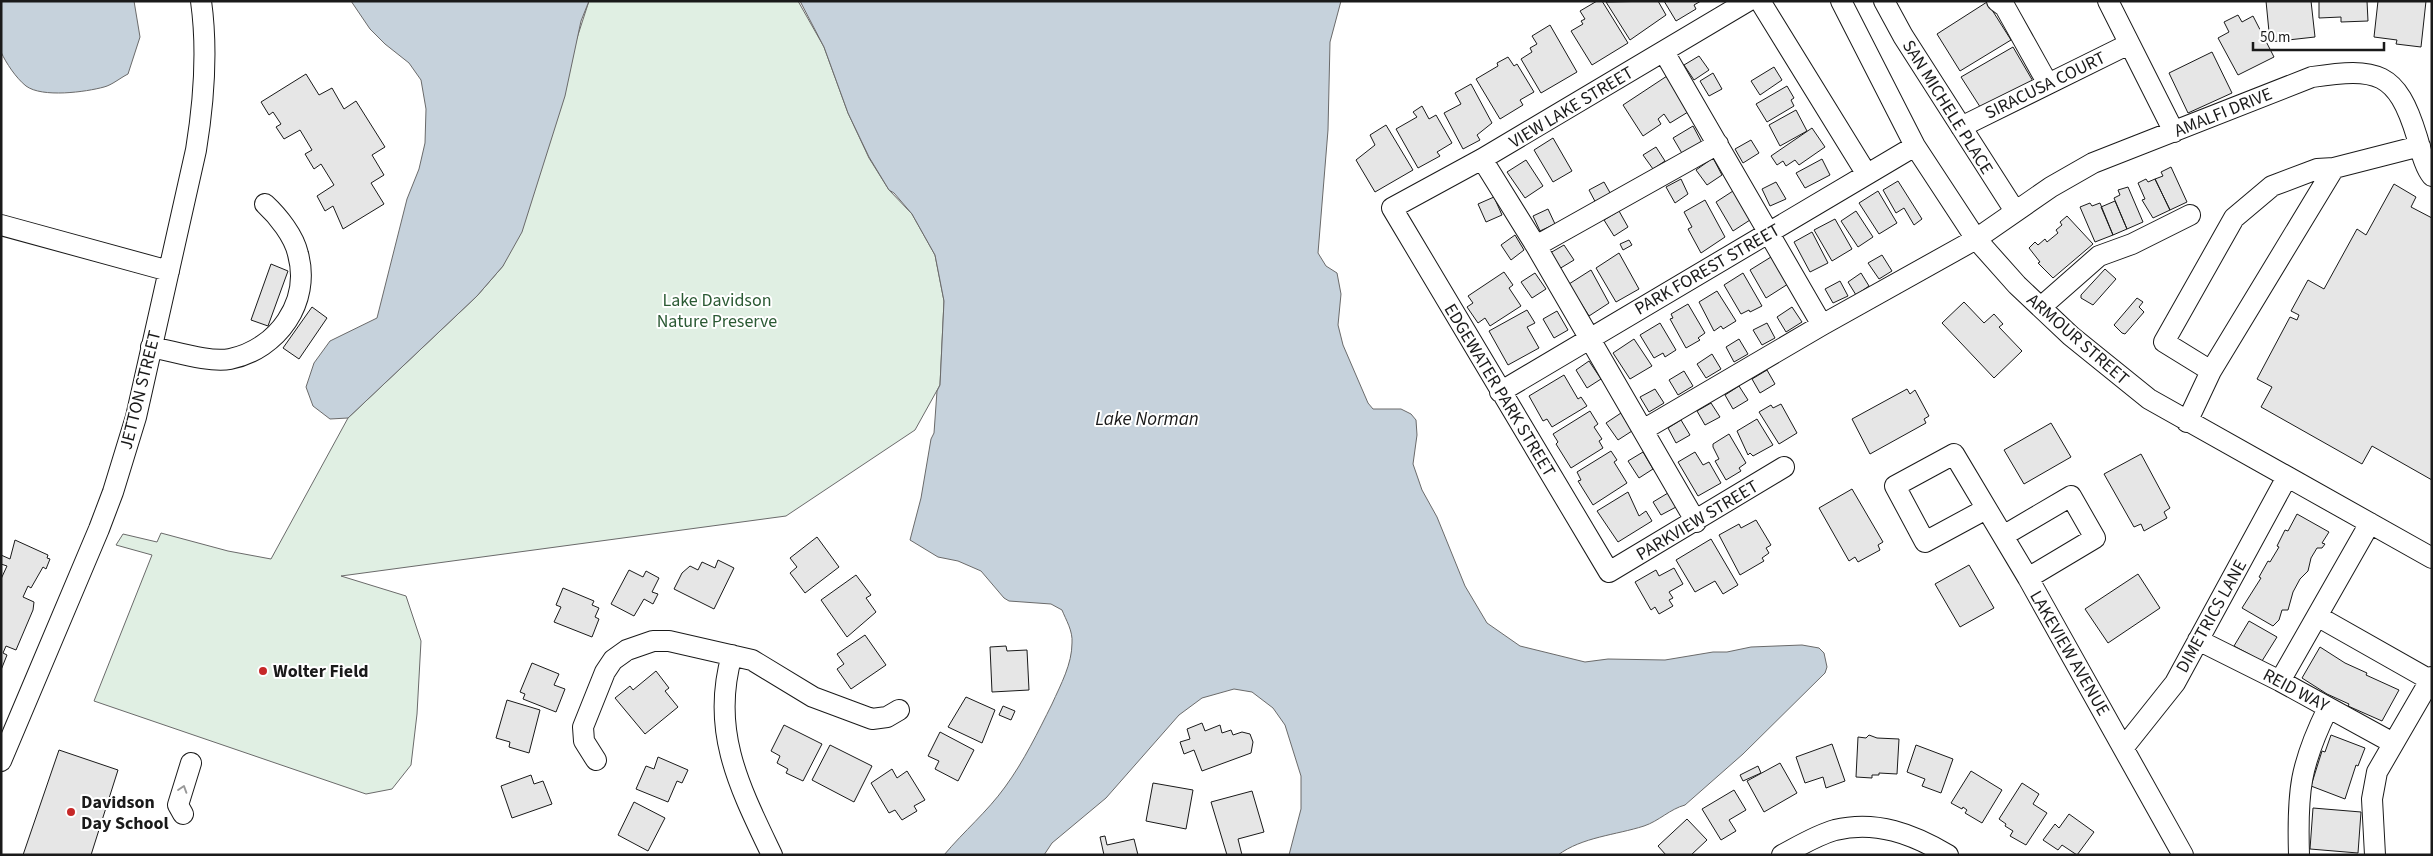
<svg xmlns="http://www.w3.org/2000/svg" width="2433" height="856" viewBox="0 0 2433 856" font-family="'Source Sans 3',sans-serif">
<style>
.green{fill:#e0efe3;stroke:#6a6a6a}
.water{fill:#c6d2dc;stroke:#6a6a6a}
.building{fill:#e6e6e6;stroke:#1a1a1a}
.lines{fill:none;stroke-linecap:round;stroke-linejoin:round}
.minor-casing{stroke:#1a1a1a;stroke-width:22}
.minor{stroke:#fff;stroke-width:20}
.oneway{stroke:#989898}
.poi-dot{fill:#c62828;stroke:#fff;stroke-width:2}
.labels{text-anchor:middle;stroke-width:4;stroke-linejoin:round;paint-order:stroke}
.street-label{font-size:18px;fill:#1a1a1a;stroke:#fff}
.park-label{font-size:18px;fill:#2b5a34;stroke:#fff}
.poi-label{font-size:18px;font-weight:bold;fill:#1a1a1a;stroke:#fff;text-anchor:start}
.water-label{font-size:19px;font-style:italic;fill:#1a1a1a;stroke:#fff}
</style>
<rect width="100%" height="100%" fill="#fff"/>
<path class="green" d="M589,1H798L824,47L848,113L869,158L889,190L912,214L935,255L944,301L940,385L915,430L786,516L341,576L406,596L421,641L417,714L411,765L392,789L366,794L94,701L152,555L116,545L123,534L157,542L161,533L228,551L271,559L348,418L477,296L503,266Z"/>
<path class="water" d="M1,1H134L140,37L128,74C120,78 112,85 104,87C86,92 42,98 26,86C16,78 6,63 1,52Z
M351,1H589L581,21L565,96L522,232L503,266L477,296L348,418L330,419L313,406L306,387L314,363L330,341L377,318L407,199L419,169L425,143L426,109L421,80L409,63L385,44L370,29Z
M800,1H1341L1330,42L1328,130L1318,253L1326,266L1337,273L1341,294L1338,325L1343,345L1368,403L1373,409H1401L1411,414L1416,420L1417,435L1413,464L1422,490L1437,517L1465,586L1487,623L1520,646L1585,662L1608,659L1665,660L1713,652H1727L1751,647L1802,645L1819,648L1824,653L1827,667L1825,673L1743,754L1685,805C1670,809 1659,821 1644,826C1616,835 1582,837 1558,855H1289L1301,809V776L1285,725L1273,708L1252,692L1234,689L1202,698L1179,715L1106,798L1052,843L1044,855H944C964,831 987,812 1005,787C1024,761 1038,732 1052,704C1061,684 1072,664 1072,643C1073,631 1066,620 1062,610L1051,604L1009,601L1004,598L981,571L958,561L938,557L910,540L921,498L931,439L934,433L937,391L940,385L944,301L935,255L912,214L894,193L889,190L869,157L848,113L824,47Z"/>
<path class="building" d="M1597,1H1602L1628,43L1592,65L1571,31L1583,24L1581,21L1585,19L1580,11Z
M1658,1L1666,15L1630,40L1606,2Z
M1664,1H1701L1694,5L1696,9L1676,21Z
M2266,1H2311L2315,37L2270,42Z
M2319,1H2367L2368,21L2341,22V17L2319,18Z
M2378,1H2426L2421,47L2396,44L2397,40L2374,37Z
M1987,2L2011,40L1960,71L1937,34Z
M2238,15L2242,22L2253,16L2274,57L2238,75L2218,38L2229,32L2224,22Z
M1550,25L1577,72L1541,93L1521,59L1532,52L1530,48L1537,44L1532,36Z
M2013,47L2034,83L1984,113L1961,77Z
M2212,52L2232,93L2188,113L2169,73Z
M1699,56L1709,70L1694,80L1684,65Z
M1508,57L1514,66L1517,64L1534,92L1520,100L1523,105L1500,119L1476,79L1498,66L1497,63Z
M1774,67L1782,80L1760,95L1751,81Z
M1713,73L1722,89L1709,96L1700,81Z
M306,74L319,95L332,88L344,109L356,101L385,147L372,155L384,175L371,183L384,204L343,229L333,206L325,211L317,196L334,185L321,164L314,169L305,154L312,150L300,130L284,139L276,127L281,124L273,112L269,115L261,102Z
M1667,76L1688,112L1670,123L1664,114L1658,119L1661,124L1643,136L1623,105Z
M1471,84L1492,123L1477,135L1480,140L1463,149L1444,113L1461,104L1455,93Z
M1787,86L1794,98L1791,100L1794,106L1767,122L1756,104Z
M1422,106L1429,119L1436,115L1452,143L1437,152L1440,156L1418,168L1396,129L1417,117L1413,112Z
M1796,110L1807,131L1780,146L1769,125Z
M1386,125L1413,170L1375,192L1356,160L1375,145L1370,135Z
M1693,126L1702,143L1683,155L1673,138Z
M1812,128L1825,147L1799,165L1795,160L1786,166L1783,161L1777,165L1771,156Z
M1553,138L1572,171L1553,182L1534,150Z
M1751,140L1759,153L1743,163L1735,149Z
M1656,147L1665,161L1653,169L1643,155Z
M1713,158L1722,175L1707,185L1696,170Z
M1822,159L1830,175L1805,188L1796,173Z
M1526,160L1543,186L1525,198L1507,172Z
M2171,167L2187,202L2170,210L2155,179L2163,176L2161,172Z
M1681,179L1688,194L1675,203L1666,187Z
M2146,179L2148,182L2155,179L2170,210L2153,218L2142,200L2145,199L2138,183Z
M1898,181L1922,219L1914,225L1904,208L1896,213L1883,190Z
M1604,182L1613,198L1598,207L1589,190Z
M1776,182L1786,199L1770,206L1762,189Z
M2394,184L2416,197L2411,207L2432,218V480L2372,446L2362,464L2261,407L2272,387L2257,379L2290,317L2297,320L2299,315L2291,311L2308,280L2324,289L2357,229L2366,235Z
M2128,187L2143,222L2127,229L2114,198L2120,195L2118,190Z
M1733,191L1750,220L1733,231L1716,202Z
M1878,191L1897,223L1879,234L1859,203Z
M1494,197L1502,215L1486,222L1478,204Z
M1705,200L1725,237L1701,253L1688,229L1692,227L1684,212Z
M2115,201L2127,229L2113,235L2101,207Z
M2090,203L2092,206L2100,203L2113,235L2095,242L2080,207Z
M1548,209L1555,224L1540,231L1533,216Z
M1619,211L1628,227L1614,236L1604,220Z
M1856,211L1873,237L1858,247L1841,221Z
M2067,216L2093,244L2053,278L2038,263L2040,262L2029,248L2035,242L2038,245L2045,239L2047,242L2058,233L2056,230L2062,225L2060,222Z
M1835,219L1852,249L1832,261L1814,230Z
M1812,232L1828,263L1810,272L1794,242Z
M1515,235L1524,250L1511,260L1501,245Z
M1629,240L1632,245L1623,250L1620,244Z
M1564,245L1574,260L1559,269L1550,253Z
M1619,253L1639,289L1616,302L1596,268Z
M1882,255L1892,271L1879,279L1868,263Z
M1771,257L1788,284L1766,298L1750,270Z
M271,264L288,271L268,326L251,320Z
M2105,269L2116,279L2093,305L2081,298V295Z
M1591,270L1609,303L1589,316L1569,284Z
M1504,272L1513,285L1509,288L1521,306L1490,326L1485,318L1478,323L1467,307L1473,303L1468,296Z
M1535,273L1546,289L1532,298L1521,282Z
M1743,273L1762,306L1750,312L1749,310L1741,314L1724,285Z
M1861,273L1869,286L1856,295L1848,282Z
M1840,281L1848,296L1833,303L1825,289Z
M1717,291L1736,321L1723,329L1721,326L1714,331L1699,302Z
M2137,298L2143,302L2139,307L2144,312L2125,334L2122,333L2114,325Z
M1964,302L1984,323L1994,314L2003,324L1999,327L2022,351L1994,378L1942,323Z
M1688,304L1705,333L1698,338L1700,340L1686,348L1670,319L1673,318L1671,314Z
M312,307L327,318L299,359L283,348Z
M1792,307L1802,322L1786,332L1777,317Z
M1527,310L1535,323L1527,327L1539,348L1508,365L1489,331Z
M1557,311L1568,330L1554,338L1543,319Z
M1660,323L1676,350L1665,357L1663,353L1654,358L1640,335Z
M1767,323L1775,338L1762,345L1753,330Z
M1634,339L1652,366L1630,379L1613,353Z
M1739,339L1748,354L1734,362L1726,347Z
M1712,354L1721,369L1706,378L1697,364Z
M1589,361L1601,379L1587,388L1576,370Z
M1767,370L1775,384L1760,393L1752,379Z
M1684,371L1693,386L1678,395L1669,380Z
M1564,375L1578,399L1581,397L1587,406L1552,427L1547,419L1543,421L1529,396Z
M1739,386L1748,400L1733,409L1725,395Z
M1655,389L1664,403L1649,412L1640,397Z
M1907,389L1910,394L1915,390L1929,416L1924,419L1926,423L1870,454L1852,419Z
M1711,403L1720,417L1705,425L1697,411Z
M1781,404L1797,433L1779,444L1759,412L1771,405L1773,408Z
M1590,411L1598,424L1594,427L1602,439L1599,441L1603,448L1571,468L1556,444L1558,442L1553,434Z
M1621,413L1632,431L1618,440L1606,423Z
M1757,419L1773,445L1753,456L1750,453L1748,455L1737,431Z
M1681,420L1690,435L1676,443L1668,428Z
M2051,423L2071,457L2024,484L2004,450Z
M1729,434L1746,463L1739,468L1741,471L1726,480L1715,461L1719,459L1713,447V444Z
M1611,451L1617,460L1614,462L1627,483L1593,505L1578,481L1581,480L1577,472Z
M1643,452L1653,469L1639,478L1628,461Z
M1695,452L1703,465L1709,462L1721,483L1698,496L1678,462Z
M2141,454L2170,508L2164,512L2167,518L2144,531L2141,524L2134,527L2104,474Z
M1852,489L1883,542L1878,545L1880,550L1858,562L1855,557L1849,561L1819,508Z
M1628,492L1639,516L1646,511L1652,521L1618,542L1597,511Z
M1668,493L1676,507L1661,515L1653,502Z
M2297,514L2329,532L2322,543L2325,544L2322,548H2317L2311,558L2308,571L2300,579L2293,592L2288,610H2282L2279,620L2273,626L2242,608L2261,578L2259,577L2268,561L2270,562L2279,547L2277,546L2285,530L2288,531Z
M1756,520L1771,545L1766,548L1769,553L1762,558L1764,561L1740,575L1719,535L1739,524L1741,528Z
M817,537L839,567L805,593L790,573L797,567L790,558Z
M1711,539L1738,585L1723,594L1715,581L1695,592L1676,560Z
M15,540L48,555L47,558L50,559L46,569L43,567L31,588L28,586L23,597L34,602L33,610L16,650L6,646L3,653L7,655L1,670V579L7,566L1,564V555L10,559Z
M718,560L734,568L714,609L674,589L682,573L690,566L698,570L702,562L715,568Z
M1969,565L1994,608L1960,627L1935,584Z
M1674,568L1683,584L1669,592L1673,598L1669,600L1673,606L1659,614L1655,607L1651,610L1635,582L1656,570L1659,576Z
M629,570L643,577L646,571L659,578L652,592L658,594L653,604L644,599L634,616L611,604Z
M2138,574L2160,608L2108,643L2085,609Z
M856,575L871,595L866,598L876,612L847,637L821,600Z
M563,588L594,601L592,605L599,608L595,617L599,619L592,637L554,622L561,607L556,605Z
M2249,621L2277,637L2262,661L2234,646Z
M865,635L886,665L851,689L837,669L844,664L837,654Z
M1006,646L1007,651L1027,650L1029,690L992,692L990,647Z
M2320,647L2345,663L2367,673L2366,675L2399,690L2382,721L2348,706L2349,704L2327,694L2302,678Z
M532,663L559,674L554,685L565,689L556,712L523,699L525,694L520,692Z
M656,671L669,688L665,691L678,707L645,734L615,698L630,686L633,690Z
M966,697L995,710L982,743L948,727Z
M507,700L540,710L529,753L509,747L510,742L496,738Z
M1003,706L1015,711L1011,720L999,715Z
M1202,723L1205,731L1220,725L1222,733L1231,730L1233,735L1242,732L1250,734L1253,742L1251,753L1202,771L1194,750L1184,754L1180,742L1190,739L1187,729Z
M784,725L822,744L803,781L786,773L788,769L777,763L780,756L771,751Z
M940,732L974,750L958,781L935,769L939,761L928,756Z
M1869,735L1877,738L1899,739L1897,774L1879,773V775H1872V778L1856,777L1858,737L1866,738Z
M2331,735L2365,748L2358,766L2356,765L2345,799L2311,786L2322,751L2325,752Z
M1832,744L1845,781L1826,788L1823,777L1805,783L1796,757Z
M830,745L872,766L854,802L812,780Z
M1916,745L1953,759L1941,793L1922,786L1925,779L1907,772Z
M59,750L118,770L91,855H23Z
M658,757L688,770L682,783L677,781L668,802L636,789L646,766L654,769Z
M1780,763L1797,793L1764,812L1747,781Z
M1758,766L1761,773L1743,781L1740,775Z
M892,769L897,778L907,771L925,800L914,806L917,811L902,820L895,810L889,813L871,783Z
M1971,771L2002,790L1982,823L1965,813L1967,810L1963,807L1962,809L1951,803Z
M531,775L534,784L543,781L552,804L512,818L501,786Z
M1153,783L1193,790L1186,829L1146,821Z
M2022,783L2039,794L2033,804L2047,813L2026,845L2010,836L2013,831L2005,826L2006,824L1999,819Z
M1734,790L1746,810L1729,820L1736,831L1721,840L1702,809Z
M1252,791L1264,832L1238,839L1242,855H1227L1211,802Z
M634,802L665,818L648,851L618,835Z
M2313,808L2361,812L2358,853L2310,849Z
M2069,814L2094,832L2077,855L2062,845L2058,850L2043,840L2055,824L2059,828Z
M1687,819L1707,840L1691,855H1666L1658,846Z
M1105,836L1107,845L1134,839L1138,855H1104L1100,837Z"/>
<g class="lines">
<defs>
<path id="minor" d="M1748,1L1482,159L1392,208L1609,572L1784,467
M1760,1L1866,173
M1841,1L1915,146L1976,239L2017,285L2071,336L2149,399L2432,558
M1884,1L1903,36L2015,211
M1997,1L2005,7L2048,84
M2108,1L2174,132
M1664,52L1822,325
M1961,127L2129,44
M1482,159L1536,246L1696,522
M1,225L169,271
M1536,246L1718,144
M2041,307L2099,256L2132,244L2190,215
M151,347C173,351 209,363 230,359C278,349 311,302 298,254C294,236 278,216 265,204
M2211,371L2334,168
M1500,392L1915,146
M2187,422L2211,371L2164,342L2234,218L2272,186L2317,169L2334,168L2420,146
M1643,430L1822,325L1976,239L2051,187L2093,163L2312,77C2377,67 2397,71 2417,137C2421,150 2424,166 2432,176
M1986,509L1925,542L1895,486L1954,454L2028,578L2183,855
M2003,536L2071,496L2095,538L2028,578
M2317,616L2430,680
M2198,640L2280,681L2393,743
M732,655C710,731 740,788 772,855
M2280,681L2370,523
M2124,747L2175,683L2287,477
M596,760L584,741L583,727L605,672L613,660L627,650L653,641H669L752,660L813,697L872,719L887,717L899,710
M1,761L99,529L113,492L136,417L196,150C204,101 208,51 201,1
M183,814L178,805L191,763
M1782,855C1799,846 1817,835 1835,830C1876,820 1913,834 1948,855
M2299,855C2297,791 2300,765 2328,708
M2375,855L2372,799L2377,772L2432,677"/>
</defs>
<use href="#minor" class="minor-casing"/>
<use href="#minor" class="minor"/>
</g>
<defs><path id="oneway-chevron" d="M-2-3.5L2.5 0L-2 3.5" fill="none" stroke-width="1.6" stroke-linecap="round" stroke-linejoin="round" transform="scale(1.25)"/></defs>
<use class="oneway" href="#oneway-chevron" transform="translate(183 789) rotate(-72)"/>
<g class="poi-dot">
<circle cx="263" cy="671" r="5"/>
<circle cx="71" cy="812" r="5"/>
</g>
<g class="labels">
<g class="street-label">
<text transform="translate(2045 85) rotate(-26)" y="6">SIRACUSA COURT</text>
<text transform="translate(1571 107) rotate(-31)" y="6">VIEW LAKE STREET</text>
<text transform="translate(1948 107) rotate(58)" y="6">SAN MICHELE PLACE</text>
<text transform="translate(2223 112) rotate(-22)" y="6">AMALFI DRIVE</text>
<text transform="translate(1707 269) rotate(-30)" y="6">PARK FOREST STREET</text>
<text transform="translate(2078 339) rotate(41)" y="6">ARMOUR STREET</text>
<text transform="translate(140 390) rotate(-76)" y="6">JETTON STREET</text>
<text transform="translate(1500 390) rotate(59)" y="6">EDGEWATER PARK STREET</text>
<text transform="translate(1697 520) rotate(-31)" y="6">PARKVIEW STREET</text>
<text transform="translate(2211 616) rotate(-61)" y="6">DIMETRICS LANE</text>
<text transform="translate(2070 653) rotate(60)" y="6">LAKEVIEW AVENUE</text>
<text transform="translate(2296 690) rotate(28)" y="6">REID WAY</text>
</g>
<g class="park-label">
<text x="717" y="306">Lake Davidson<tspan x="717" dy="21">Nature Preserve</tspan></text>
</g>
<g class="poi-label">
<text x="273" y="677">Wolter Field</text>
<text x="81" y="808">Davidson<tspan x="81" dy="21">Day School</tspan></text>
</g>
<g class="water-label">
<text x="1147" y="425">Lake Norman</text>
</g>
</g>
<rect width="2433" height="856" fill="none" stroke="#1a1a1a" stroke-width="5"/>
<path d="M2253 42v8h131v-8" fill="none" stroke="#1a1a1a" stroke-width="2.5"/>
<text x="2260" y="42" font-size="15" fill="#1a1a1a" stroke="#ffffff" stroke-width="4" paint-order="stroke">50 m</text>
</svg>
